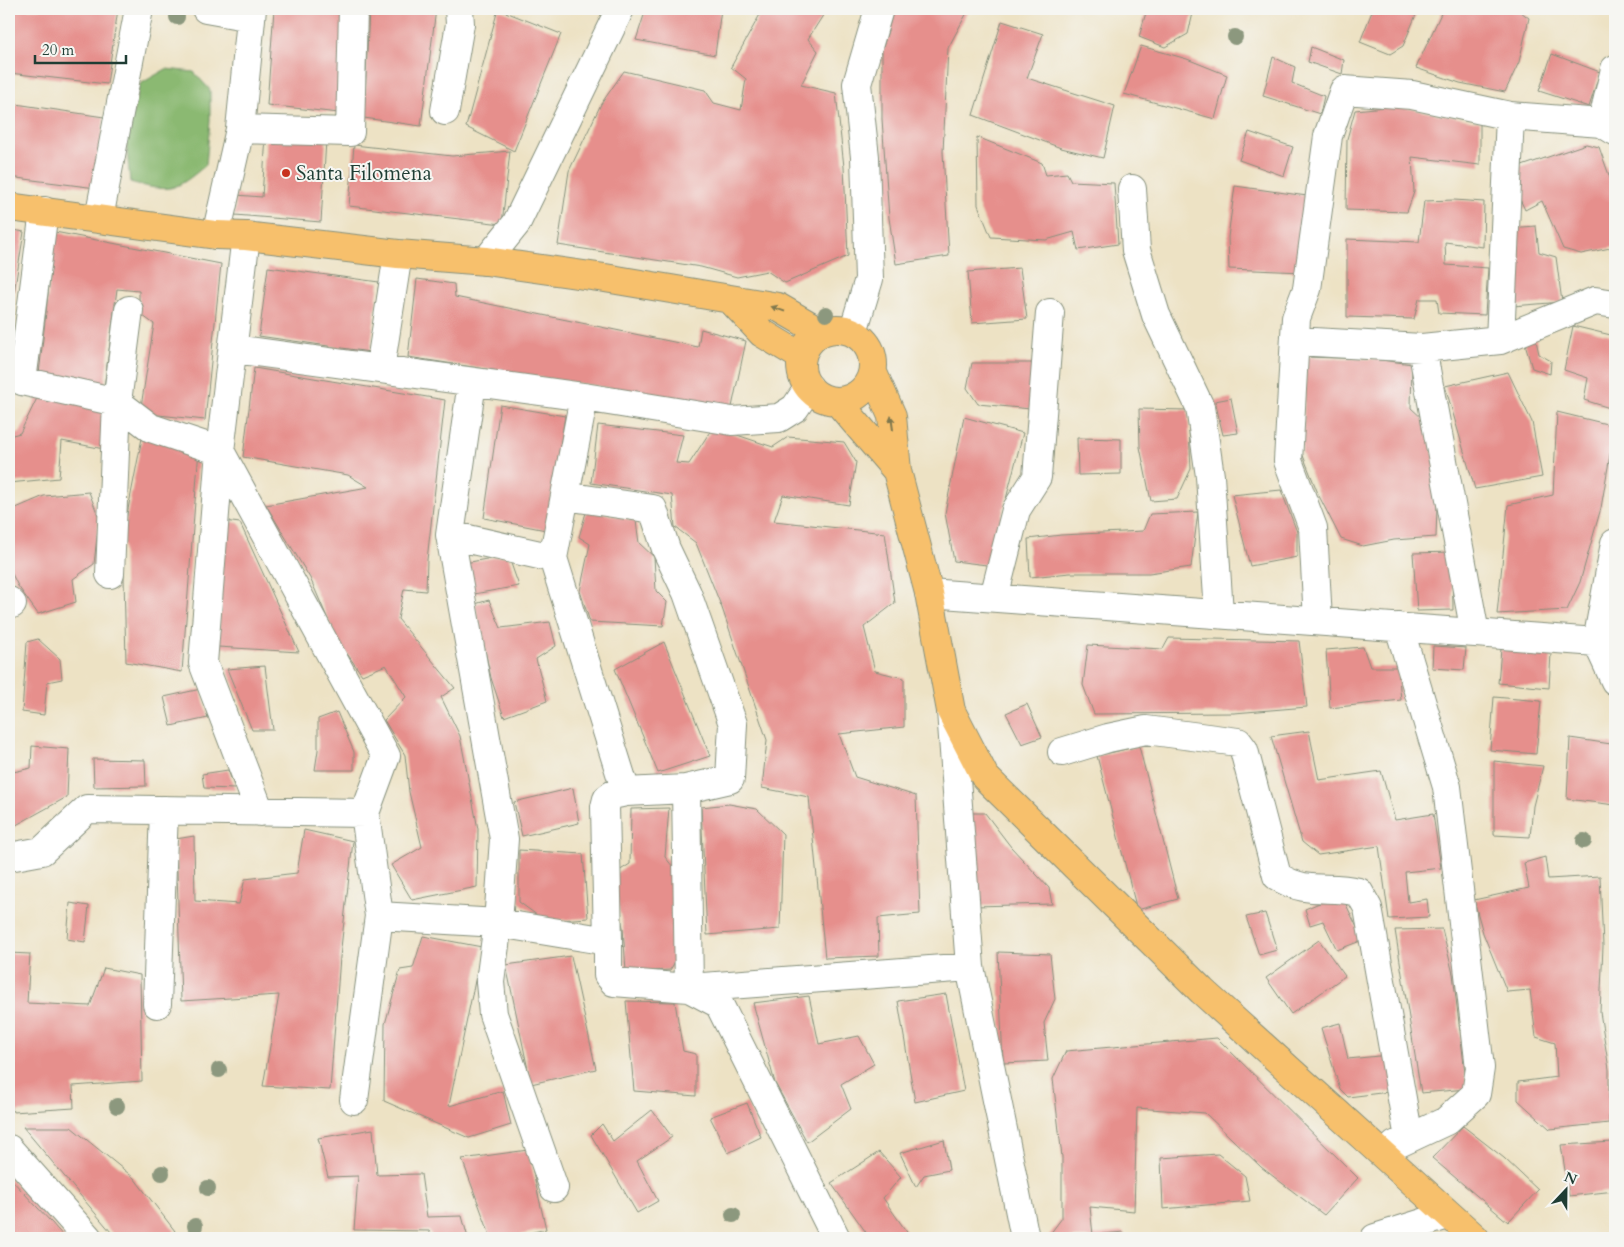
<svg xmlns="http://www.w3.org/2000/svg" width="1624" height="1247" viewBox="0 0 1624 1247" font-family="Cardo,serif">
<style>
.forest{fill:#8bb972;stroke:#557b53}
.building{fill:#e68f8c}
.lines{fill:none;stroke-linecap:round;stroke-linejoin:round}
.minor-casing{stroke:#86907c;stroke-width:30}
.major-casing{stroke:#86907c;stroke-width:30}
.minor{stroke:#fff;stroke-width:28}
.major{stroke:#f7c06c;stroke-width:28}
.tree{fill:#8c987e}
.oneway{fill:#80784d}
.poi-dot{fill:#c8321e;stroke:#f6f6f2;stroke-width:2}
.labels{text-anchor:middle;stroke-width:4;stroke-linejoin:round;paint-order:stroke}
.poi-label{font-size:21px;fill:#1f3d34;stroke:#f6f6f2;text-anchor:start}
</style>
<rect width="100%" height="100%" fill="#f6f6f2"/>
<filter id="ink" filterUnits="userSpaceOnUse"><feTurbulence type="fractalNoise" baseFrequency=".02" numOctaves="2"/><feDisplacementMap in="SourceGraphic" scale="10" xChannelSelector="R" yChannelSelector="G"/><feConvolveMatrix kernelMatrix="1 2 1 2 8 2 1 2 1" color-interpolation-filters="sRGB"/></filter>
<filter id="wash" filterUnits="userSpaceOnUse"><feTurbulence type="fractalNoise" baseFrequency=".0096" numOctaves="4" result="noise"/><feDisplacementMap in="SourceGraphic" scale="20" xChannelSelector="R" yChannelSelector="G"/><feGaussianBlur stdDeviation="1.12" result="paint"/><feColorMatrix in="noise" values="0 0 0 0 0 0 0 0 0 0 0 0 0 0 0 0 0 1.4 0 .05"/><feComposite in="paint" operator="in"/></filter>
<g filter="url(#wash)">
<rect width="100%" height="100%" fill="#ede2c4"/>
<path class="forest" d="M166,69L194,72L210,90V121L206,165C174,192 170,193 130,182L126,140L140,84Z"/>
<g id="blocks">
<path class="building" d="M9,9H118L107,84L9,73Z
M274,9H345L339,113L267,105Z
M369,9H436L421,126L364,118Z
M498,9L561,34L514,151L466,127Z
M646,9H721L715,55L636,40Z
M763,9H827L808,39L818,51L801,85L836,93L844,167L848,256L785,283L767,271L737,277L701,267L558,245L569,171L601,104L624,71L705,90L714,103L741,110L746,79L731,67Z
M894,9H969L948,48L943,152L949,256L896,264L889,218L882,119V51Z
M1147,9H1194L1188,34L1165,47L1139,37Z
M1373,9L1418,10L1403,46L1390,54L1360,42Z
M1443,9H1517L1529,18L1519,62L1505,92L1460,83L1416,68Z
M1002,21L1043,34L1027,78L1115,106L1103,158L1061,148L973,115Z
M1141,46L1187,59L1227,75L1215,119L1124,94Z
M1311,47L1344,60L1342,74L1308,62Z
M1552,54L1600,72L1589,107L1539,91Z
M1273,57L1295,67L1292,83L1324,96L1320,114L1263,96Z
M9,103L104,117L96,188L9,177Z
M1395,106L1480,122V165L1412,157L1414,192L1407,212L1346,210L1347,139L1355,110Z
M1249,132L1293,147L1284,176L1239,160Z
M266,136L326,140L321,222L235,215L236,195L262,197Z
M977,137L1042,163L1046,175L1067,173L1071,181L1114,183L1118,244L1078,250L1074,232L1046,240L991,237L978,205Z
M1586,144L1599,147L1615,192V247L1581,254L1563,249L1542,201L1525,210L1514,186L1519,167Z
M354,145L452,156L510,151L502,224L349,206Z
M1235,186L1307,196L1303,272L1229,269L1228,237Z
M1454,200L1484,202L1483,247L1445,242L1446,265L1488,268L1485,315L1439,313L1437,299H1419L1414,319L1347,317V239L1419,242L1424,201Z
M1536,226L1539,252L1556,257L1562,302L1513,306L1509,228Z
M9,229L24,232L10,317H9Z
M55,232L221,264L205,420L140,413L154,324L139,313V291L117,289L104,388L39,374Z
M268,267L379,282L370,352L259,336Z
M1020,268L1027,319L972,323L968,272Z
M417,279L454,284L455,297L698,347L701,329L746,341L732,407L408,357Z
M1573,326L1615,336L1613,409L1584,400L1588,378L1564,370Z
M1535,336L1539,354L1551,361L1550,374L1532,368L1524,341Z
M1306,357L1373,359L1412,364L1411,408L1424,420L1442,485L1437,507L1436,537L1394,540L1363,546L1341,539L1319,496L1302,453Z
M972,363H1037L1041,410L978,404L967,388Z
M254,368L445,400L427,560L426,591L404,589L398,619L455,688L441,697L460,736L478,829L477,887L412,900L391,865L422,847L409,792L405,755L384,720L406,697L386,665L362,675L336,638L310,578L266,505L368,487L348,475L243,457Z
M1508,372L1532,422L1542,477L1475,489L1445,386Z
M40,392L106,408L104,449L62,441L59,478L9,483V436L20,433Z
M1231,398L1238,433L1223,435L1215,401Z
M500,405L565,416L546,530L484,518Z
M1139,409L1188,410L1191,469L1177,499L1151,501L1140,447Z
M1557,412L1615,426L1601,508L1580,582L1567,610L1497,614L1508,505L1553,495Z
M964,417L1023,433L997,534L995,566L954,561L945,513Z
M598,425L683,435L676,463L689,464L713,427L773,447L788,437L844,442L856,462L849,505L783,495L774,521L885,533L895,603L864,627L875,671L904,678V727L839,734L855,777L916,796L920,914L878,918L879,956L825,958L809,797L762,788L767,740L722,608L696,543L675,527L672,495L591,483Z
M142,438L199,449L182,672L126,662L123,535Z
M1077,438L1121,439V474L1078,475Z
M1281,490L1297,532V557L1250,566L1232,495Z
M89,492L99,518L94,564L73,579L76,602L38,614L18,586L9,568V511L44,496Z
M587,509L636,521L639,543L654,557L656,591L667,602L663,626L590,622L580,591L590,544L579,537Z
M1198,512L1191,567L1149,573H1070L1030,577L1028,539L1061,535L1143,531L1150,514Z
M224,521L240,523L299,652L218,647Z
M1452,552L1453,610L1417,611L1413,553Z
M508,555L519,586L474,594L465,563Z
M489,600L501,628L550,622L556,646L536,659L547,701L504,717L491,678L475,604Z
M1169,638L1299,641L1307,707L1234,713L1094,714L1083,685L1088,645L1163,649Z
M38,639L60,659L62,679L47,682L44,715L22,712L27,642Z
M664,642L710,756L658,773L615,669Z
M1433,646L1466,648L1464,670L1432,668Z
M1363,647L1370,667H1398L1401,700L1330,708L1326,650Z
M1501,649L1551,653L1549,688L1498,683Z
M265,666L273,730H252L227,669Z
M201,689L208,718L171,726L164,697Z
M1494,697L1541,701L1536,754L1490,750Z
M1027,704L1042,737L1022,744L1006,713Z
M337,712L354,752V770H315L318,750V719Z
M1309,731L1319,780L1381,771L1395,820L1433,814L1441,868L1405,872L1408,902L1427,899L1429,917L1389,919L1379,846L1318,855L1302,842L1271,736Z
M1570,738L1611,744L1615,748V805L1567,799Z
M32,746L69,749L67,797L9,829V773L31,768Z
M1139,746L1178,899L1137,910L1097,756Z
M93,759L145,760L146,786L94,787Z
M1494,761L1543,766L1533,806L1530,837L1494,835Z
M228,770L235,789L204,788L202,774Z
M573,788L579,823L522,836L514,802Z
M729,804L757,809L783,834L780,929L707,935L701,807Z
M669,808L665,857L677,872L679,955L670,970L626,972L623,927L611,876L630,864L631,809Z
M965,813H985L1011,847L1049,888L1052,904L975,906Z
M304,830L353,841L340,957L330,1090L263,1086L279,995L181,1001L176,839L194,836L195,901L239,904L245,879L297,873Z
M519,850L583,854L588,918L545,921L519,902Z
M1545,857L1548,879L1600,876L1603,946L1600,1012L1609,1069V1123L1550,1129L1518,1100V1082L1557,1077L1555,1043L1536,1037L1530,990L1507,992L1483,933L1474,900L1529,888L1524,863Z
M1341,894L1363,940L1337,950L1323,921L1310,925L1305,909Z
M70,903L89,906L85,942L67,939Z
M1265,913L1277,950L1259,955L1246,917Z
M1442,929L1453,974L1467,1089L1421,1093L1395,930Z
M423,936L482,947L449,1106L503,1091L511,1125L469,1138L384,1101L385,1024L400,970L413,968Z
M1319,940L1345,976L1291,1014L1266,978Z
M998,952L1050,954L1055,999L1044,1023L1048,1061L1003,1063Z
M9,953L30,954L27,1003L90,1006L104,968L140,975L142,1081L73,1086L74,1108L13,1112L9,1098Z
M571,956L596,1069L531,1084L506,965Z
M946,994L964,1091L915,1102L898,1001Z
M809,996L819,1044L859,1036L874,1064L841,1084L851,1109L807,1142L775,1083L753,1003Z
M626,1001L675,1002L683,1051L696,1054V1096L634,1091Z
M1340,1023L1348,1059L1389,1055L1397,1091L1348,1097L1340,1089L1321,1028Z
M1217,1038L1358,1178L1324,1215L1261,1167L1205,1113L1137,1108L1134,1211L1090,1207L1093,1235L1124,1232L1126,1238H1047L1062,1218V1157L1053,1079L1066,1051Z
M747,1103L761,1137L728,1153L710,1117Z
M652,1110L672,1137L637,1161L658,1201L637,1213L591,1135L602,1124L613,1141Z
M1463,1126L1504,1158L1538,1190L1508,1222L1432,1158Z
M23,1127H71L134,1178L175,1231L167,1238H116Z
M373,1129L377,1175L421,1174L427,1217L462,1216L468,1238H433L429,1231L354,1230L358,1176L328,1177L318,1138Z
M944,1140L949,1170L924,1175L916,1187L900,1153Z
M1613,1142L1615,1191L1569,1196L1561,1145Z
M528,1150L546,1229L509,1238H491L462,1159Z
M879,1152L901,1177L883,1198L911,1238H870L831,1183Z
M1218,1154L1245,1176L1250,1201L1163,1209L1161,1158Z
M9,1177L51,1222L65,1238H9Z"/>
</g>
</g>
<g filter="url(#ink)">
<use href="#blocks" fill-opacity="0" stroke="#86907c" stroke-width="1"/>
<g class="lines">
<defs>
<path id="minor" d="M206,9L251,17
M445,111L460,24L459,9
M1602,123L1615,69
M240,129L350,132L353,9
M1132,189L1136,250L1156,315L1200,407L1210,476L1219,613
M44,211L22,381L117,402L151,428L220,451L203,663L260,812
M99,218L139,9
M216,235L240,129L252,9
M246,236L220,451L386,756L365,813L379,916L498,923L608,941V975L614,982L689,988L719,1004L836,1238
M486,261L516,224L620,9
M853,332L869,279L865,157L857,84L879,9
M1500,340L1510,116
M1295,341L1422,348L1500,340L1595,301L1615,304
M1422,348L1475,633
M234,349L584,397L732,421L779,418L795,408L809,387
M380,369L398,254
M472,382L450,535L504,839L498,923L490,982L493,1014L554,1188
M584,397L553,558L626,792L686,789L689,988L970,967
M565,496L653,509L666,549L687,593L733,724L730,779L686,789
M450,535L553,558
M1615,543L1597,642L1615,681
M110,574L117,402L129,310
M929,593L1597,642
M994,597L1016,510L1037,477L1050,313
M9,601L12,604
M1318,621L1313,528L1288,461L1296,318L1307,289L1328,136L1344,90L1412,95L1510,116L1602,123L1615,131
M951,711L970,967L1025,1238
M1062,752L1108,738L1146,730L1238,742L1244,750L1277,876C1308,896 1327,884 1359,892L1368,908L1409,1138
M9,857L42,851L87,809L365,813
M608,941L605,807L607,799L612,795L626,792
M157,1004L164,810
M354,1100L379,916
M1395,1145L1446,1121L1476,1094L1480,1068L1447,787L1399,627
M9,1149L88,1238
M1375,1238L1448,1215"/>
<path id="major" d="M9,207L216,235L246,236L398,254L486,261L605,278L778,307L821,332
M731,300L762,333L802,357
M801 365a36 36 0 1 1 72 0a36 36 0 1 1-72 0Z
M873,373L892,416L897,471L929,593L951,711L985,777L1202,991L1475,1238
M837,401L897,471"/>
</defs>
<use href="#minor" class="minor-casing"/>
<use href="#major" class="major-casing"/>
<use href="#minor" class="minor"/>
<use href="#major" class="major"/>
</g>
<g class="tree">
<circle cx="177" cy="17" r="8"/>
<circle cx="1235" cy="37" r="8"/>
<circle cx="826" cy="314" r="8"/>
<circle cx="1584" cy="841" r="8"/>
<circle cx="219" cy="1070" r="8"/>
<circle cx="117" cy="1106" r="8"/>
<circle cx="162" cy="1173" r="8"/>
<circle cx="208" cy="1188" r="8"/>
<circle cx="733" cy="1215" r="8"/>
<circle cx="195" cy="1226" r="8"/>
</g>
<defs><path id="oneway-solid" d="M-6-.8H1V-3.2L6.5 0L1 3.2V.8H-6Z" transform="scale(1.25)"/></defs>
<g class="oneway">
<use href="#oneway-solid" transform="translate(778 309) rotate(-160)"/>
<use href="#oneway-solid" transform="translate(892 423) rotate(-98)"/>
</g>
</g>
<circle class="poi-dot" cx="286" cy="173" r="5"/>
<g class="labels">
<g class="poi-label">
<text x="296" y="180">Santa Filomena</text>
</g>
</g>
<rect width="1624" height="1247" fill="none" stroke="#f6f6f2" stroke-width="30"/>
<g transform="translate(1566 1190) rotate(22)" stroke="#f6f6f2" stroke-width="4" paint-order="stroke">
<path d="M0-4L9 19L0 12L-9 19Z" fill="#1f3d34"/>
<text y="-8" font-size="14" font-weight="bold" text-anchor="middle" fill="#1f3d34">N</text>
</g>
<path d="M35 55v8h91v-8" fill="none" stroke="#1f3d34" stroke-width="2.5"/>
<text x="42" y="55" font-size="15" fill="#1f3d34" stroke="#f6f6f2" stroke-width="4" paint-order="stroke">20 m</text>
</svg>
